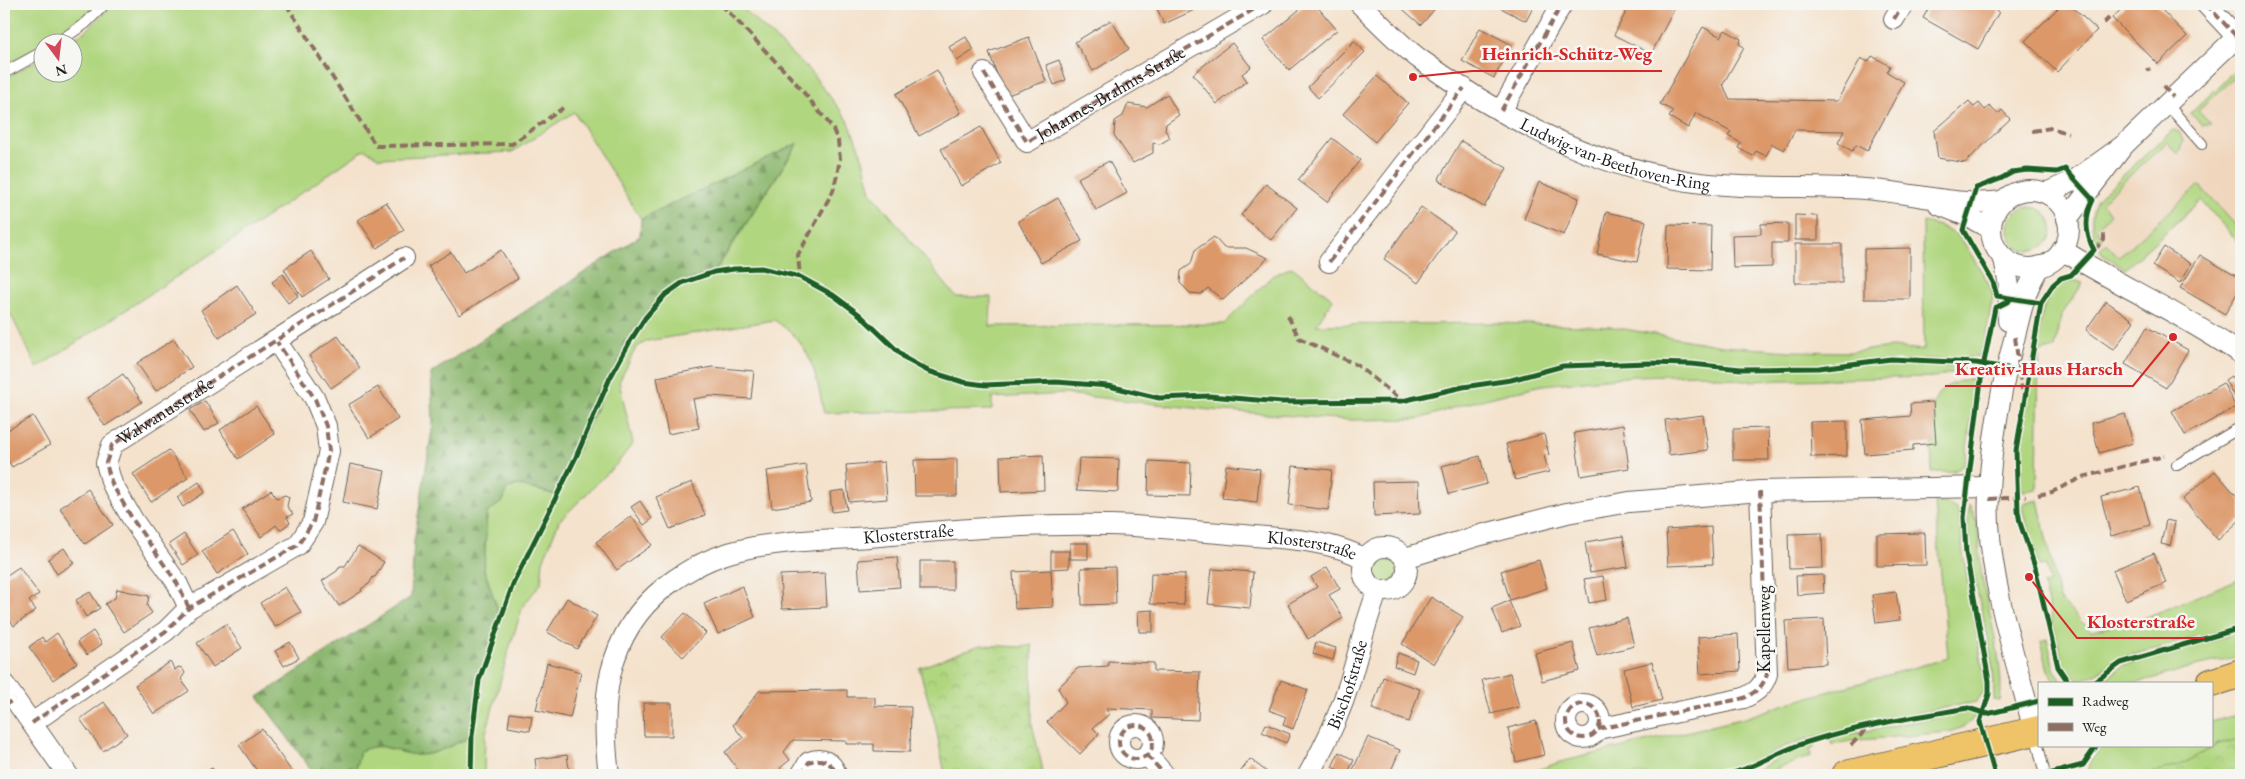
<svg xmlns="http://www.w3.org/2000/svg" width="2245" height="779" viewBox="0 0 2245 779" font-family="'EB Garamond',serif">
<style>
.built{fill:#f0d6bc}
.grass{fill:#b0d67f;stroke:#66794e}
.forest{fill:url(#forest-firs);stroke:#546a45}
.park{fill:url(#park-crowns);stroke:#66794e}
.building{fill:#dc9869}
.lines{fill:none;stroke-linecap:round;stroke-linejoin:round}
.service-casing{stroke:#68615a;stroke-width:12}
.minor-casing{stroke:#68615a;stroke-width:22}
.primary-casing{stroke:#68615a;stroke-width:30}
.service{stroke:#fff;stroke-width:10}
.minor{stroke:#fff;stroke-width:20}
.primary{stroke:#efc469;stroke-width:28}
.quiet{stroke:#8d6e63;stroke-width:4;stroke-dasharray:8 4;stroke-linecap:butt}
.cycleway-casing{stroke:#f6f6f2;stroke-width:8}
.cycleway{stroke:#1b5e20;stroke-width:5}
.labels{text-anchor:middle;stroke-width:5;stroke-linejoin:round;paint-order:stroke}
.street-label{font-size:18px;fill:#1c1c1c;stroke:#f6f6f2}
.leader{fill:none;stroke:#d62828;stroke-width:2}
.callout-dot{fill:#d62828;stroke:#f6f6f2;stroke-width:2}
.callout-label{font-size:19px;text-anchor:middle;font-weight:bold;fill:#d62828;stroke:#f6f6f2;stroke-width:5;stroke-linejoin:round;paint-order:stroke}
</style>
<defs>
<pattern id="forest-firs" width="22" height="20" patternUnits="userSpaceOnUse" patternTransform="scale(1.25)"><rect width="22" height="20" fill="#8cb76e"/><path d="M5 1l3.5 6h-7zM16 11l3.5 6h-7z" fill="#72945a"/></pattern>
<pattern id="park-crowns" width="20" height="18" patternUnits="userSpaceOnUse" patternTransform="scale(1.25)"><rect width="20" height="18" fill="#b0d67f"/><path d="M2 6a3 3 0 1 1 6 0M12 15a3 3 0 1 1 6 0" fill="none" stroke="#97b76d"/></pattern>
</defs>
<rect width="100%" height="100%" fill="#f6f6f2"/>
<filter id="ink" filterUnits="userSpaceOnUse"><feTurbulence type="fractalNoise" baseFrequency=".02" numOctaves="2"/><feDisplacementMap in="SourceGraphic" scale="10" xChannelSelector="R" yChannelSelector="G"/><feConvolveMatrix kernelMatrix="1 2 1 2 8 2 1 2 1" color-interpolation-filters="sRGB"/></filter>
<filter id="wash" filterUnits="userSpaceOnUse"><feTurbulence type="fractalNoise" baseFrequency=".0096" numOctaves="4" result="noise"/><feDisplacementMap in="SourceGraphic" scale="20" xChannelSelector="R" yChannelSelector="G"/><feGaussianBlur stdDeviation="1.12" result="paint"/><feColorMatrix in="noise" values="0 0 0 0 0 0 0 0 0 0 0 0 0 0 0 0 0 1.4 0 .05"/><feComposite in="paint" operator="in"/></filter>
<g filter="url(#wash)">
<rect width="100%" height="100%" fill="#f4e2cc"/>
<path class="built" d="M2241,65V246L2201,200L2125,269L2103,255L2092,231V215L2097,199Z"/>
<path class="grass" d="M4,4H96L79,22L48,42H42V45L4,66Z
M113,4H738L811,72L848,120L863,159L871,192L956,297H991L990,326L1224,324L1272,276L1292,267L1333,299L1316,325L1497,323L1613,327L1722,346L1790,351L1850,352L1892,347L1924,350L1923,222L1940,226L1958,236L1964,243L1989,284L1993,296L1982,355L1958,360L1923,359V364L1974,367L1936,377L1743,381L1701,374L1635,376L1542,385L1465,404L1419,419L1351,420L1211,410L1066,394L992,398V410L824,413C815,371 812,344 774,320L647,341L636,348L619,382L633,443L617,464L559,521L543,561L541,583L523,606L510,646L485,736L484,775H354L360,751L375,745L417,755L433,753L472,736L479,680L501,619L484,569L487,513L503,501L507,489L517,485L557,495L610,378L629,343L645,318L665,295L682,283L715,272L798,144L641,219L574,112L512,152L379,158L365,149L240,235L37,368L4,301V79L42,57V72H72V42H69L88,29Z
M2241,65V71L2198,111L2211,125H2202L2191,113Z
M2173,130L2179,132L2183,141L2178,154L2167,142L2101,202L2111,214L2096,228L2102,238L2096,243C2091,227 2090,215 2097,199Z
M2199,185L2241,231V246L2201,200L2125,269L2103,255L2100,249L2106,243L2119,257Z
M2008 229a22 22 0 1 1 44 0a22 22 0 1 1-44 0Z
M2073,280L2083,283L2061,316L2055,348L2039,352L2037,489L2023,491L2020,485C2020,434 2027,382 2038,333C2041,321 2042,307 2049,296C2055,286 2061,282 2073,280Z
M1973,378H1977L1965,462C1958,474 1944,472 1932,472L1931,444L1936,443C1933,405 1926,387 1973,378Z
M2038,500L2059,599L2091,631L2147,617L2241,578V625L2121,658C2107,665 2092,681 2076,679L2064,668L2043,584L2050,582L2046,565L2039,566L2022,508L2026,503Z
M1935,502L1948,503L1959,512L1963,554L1985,681L1984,692L1976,702L1922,712L1810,738L1783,747L1754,763L1717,775H1524L1560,762L1745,718L1785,704L1948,658Z
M1969,505C1982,523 1978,554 1982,576C1988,612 2005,666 2000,701L1994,700C1996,634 1962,570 1969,505Z
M1371 569a14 14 0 1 1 28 0a14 14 0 1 1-28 0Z
M2241,632V656L2195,666L2138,683H2100L2124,665Z
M2047,639L2054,669L2064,683H2056L2048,670L2041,641Z
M1967,711L1975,714V717L1964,727L1949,732L1850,741L1832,745L1830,738Z
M2236,715L2237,720L2241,719V775H2087C2088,761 2095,753 2106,745H2211V722Z
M1813,742L1814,748L1810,750L1811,756L1761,775H1737L1760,769L1791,750Z"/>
<path class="forest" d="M798,143L714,272L682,283L665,295L645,318L629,343L610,378L557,495L517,485L507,489L503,501L487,513L484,569L501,619L479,680L472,736C455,743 436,756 417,755C392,753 386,740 360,751L354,775H315L258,697L411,597L414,541L433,424L431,373L640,236L641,219Z"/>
<path class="park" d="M980,645L1022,647L1032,645V724L1042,766V775H945L935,723L919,668Z
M2241,739V775H2145L2179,766L2218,744Z"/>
<g id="blocks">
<path class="building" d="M1155,4H1202L1203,6L1164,24Z
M1306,4H1315L1337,30L1289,70L1263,40Z
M1397,4H1439L1421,25Z
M1493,4H1535L1526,21Z
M1630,4H1677L1651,54L1614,35Z
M1931,4H1984L1999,12L1978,49L1923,18Z
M2062,4H2069L2097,30L2057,72L2025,41Z
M2127,4H2156L2187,36L2158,64L2112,18Z
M1111,20L1129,49L1093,71L1075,42Z
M1703,27L1721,37L1725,30L1741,39L1739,44L1744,47L1723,84L1729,99L1837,101L1861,58L1868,62L1872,56L1890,66L1887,72L1904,82L1867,151L1856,145L1852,151L1838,143L1844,131L1795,130L1784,150L1772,144L1766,156L1756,151L1753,156L1738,148L1741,143L1728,136L1731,132L1696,113L1688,128L1669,117L1673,111L1660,104Z
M1480,28L1512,45L1494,78L1462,61Z
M966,37L974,50L957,61L949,47Z
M1029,37L1046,81L1005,96L989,52Z
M1354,41L1365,52L1318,98L1308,87Z
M1232,43L1251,67L1242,74L1247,81L1217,104L1193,74Z
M1059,60L1066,80L1054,85L1046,65Z
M937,70L961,113L919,136L896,94Z
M1377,76L1408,103L1375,142L1343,114Z
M1167,94L1179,115L1166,124L1165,130L1170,138L1160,144L1153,143V153L1133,163L1114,135L1115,121L1123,116L1128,104L1147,107Z
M1969,101L1974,107L1979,103L1985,110L1989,106L1998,114L2002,110L2010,119L1965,163L1938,158L1934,131Z
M981,127L1001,163L961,186L941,149Z
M1332,138L1360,160L1327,202L1298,180Z
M1461,141L1507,168L1484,207L1438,180Z
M1109,161L1127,193L1096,210L1078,178Z
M1539,182L1579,198L1564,235L1524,219Z
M1266,184L1297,208L1271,240L1241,215Z
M1058,198L1082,241L1041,263L1018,221Z
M386,202L404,230L377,248L358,220Z
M1421,207L1455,231L1418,283L1384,259Z
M1606,212L1646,221L1637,262L1597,254Z
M1795,215L1818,216V240H1795Z
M1788,223V243H1772V267L1733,268L1732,235L1761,234V224Z
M1668,225L1711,226L1710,270L1667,269Z
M1214,237L1224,248H1246L1268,258L1223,300L1208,288L1201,294L1190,293L1180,283L1181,271L1191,264L1195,250Z
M1795,244H1842V283H1795Z
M2164,247L2191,264L2180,283L2152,266Z
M1910,248V299H1864V249Z
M501,250L518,278L459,315L428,266L451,252L464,273Z
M311,251L329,279L302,297L284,269Z
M2200,255L2241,279V286L2225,314L2180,288Z
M283,274L298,296L288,303L272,282Z
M237,285L256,314L219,338L201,310Z
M2106,301L2134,321L2114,350L2086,330Z
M2147,327L2188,350L2166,388L2125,364Z
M338,336L360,368L331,388L309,356Z
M174,339L192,367L156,391L137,363Z
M712,367L754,371L751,399L711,396L693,399L699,428L668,434L657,377Z
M123,374L142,402L105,426L87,398Z
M2231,376L2241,393L2235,398L2225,380Z
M2223,383L2236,407L2185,435L2172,411Z
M378,387L398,419L369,438L348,405Z
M205,401L219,423L204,432L190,410Z
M1933,402L1936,443L1913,445V450L1865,454L1862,420L1911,416L1910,404Z
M256,406L275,434L238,459L220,430Z
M2125,414L2133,443L2099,453L2091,423Z
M1703,415L1708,450L1669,455L1665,420Z
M33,416L50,445L12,467L4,453V432Z
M1847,421V456L1811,457L1810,422Z
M1623,425L1629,468L1581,476L1574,433Z
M1768,428L1769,460H1733V429Z
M1544,434L1549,455L1544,456L1549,472L1515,480L1506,444Z
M169,450L188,478L151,502L133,474Z
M1043,455L1044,490L1001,492L1000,457Z
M1480,456L1487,484L1449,494L1442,466Z
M1079,458L1119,459L1118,492L1077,490Z
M957,459V496H915L914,460Z
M1149,461L1191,463L1190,496L1148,495Z
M884,462L887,499L849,502L846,465Z
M350,464L385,471L377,509L343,502Z
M806,465L811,502L772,508L767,471Z
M1226,465L1260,469L1257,502L1222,498Z
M1293,466L1332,470L1328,510L1289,505Z
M2215,471L2241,501V519L2218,540L2183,499Z
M1419,481L1420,514L1374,516L1373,482Z
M199,482L205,492L183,507L177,497Z
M692,482L705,515L670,529L656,497Z
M2140,487L2150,525L2111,536L2101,497Z
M88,489L113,525L85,544L60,508Z
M271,490L277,498L285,495L289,497L287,506L293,514L287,517L290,523L280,530L276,525L261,537L242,509Z
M844,490L847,510L832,512L830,492Z
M640,501L652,519L644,525L631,507Z
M631,516L652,545L617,570L596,542Z
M2166,520L2175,522L2170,546L2161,544Z
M1711,527L1713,564L1668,566L1666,530Z
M233,531L248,554L217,574L202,551Z
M1822,533L1823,568L1789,569L1788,534Z
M1925,533L1926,565L1877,566V534Z
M184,534L198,555L183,565L169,544Z
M1623,536L1628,567L1590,573L1585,542Z
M1070,543H1088V559H1070Z
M358,546L384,562L375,577H373L369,584L361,589L362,591L339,606L322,581L337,571L340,566H345Z
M64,548L74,563L57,574L48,559Z
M1051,551H1069V568L1051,569Z
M2154,553L2166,583L2126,600L2113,570Z
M897,557L900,587L860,590L858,560Z
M1539,560L1547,588L1510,600L1501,571Z
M920,561H953V590H920Z
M19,567L39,594L29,601L36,610L14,626L4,611V577Z
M1115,567L1116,604L1082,605L1081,568Z
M1327,567L1340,589L1329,595L1343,618L1308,639L1288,604L1317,587L1311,577Z
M1212,569L1253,572L1250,608L1208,604Z
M1051,570L1053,607L1015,609L1013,572Z
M825,573L827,607L782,609L780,575Z
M1151,573L1185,574L1184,605L1150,604Z
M1823,575L1824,593L1797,595L1796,576Z
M1603,576L1607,600L1589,603L1584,579Z
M742,586L755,617L718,634L704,604Z
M285,587L301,612L275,627L260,603Z
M117,589L149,596L147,606L152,613L124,632L105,604L115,598Z
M90,592L100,608L86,617L76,600Z
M1896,592L1900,620L1876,623L1872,595Z
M1431,597L1463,617L1434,664L1402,644Z
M567,598L597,616L577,649L547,632Z
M1509,601L1520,626L1502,633L1492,608Z
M1153,610V632H1139L1138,611Z
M685,613L706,633L683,657L662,637Z
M1627,618L1634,646L1597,656L1589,628Z
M1824,619L1826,664L1788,667L1785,621Z
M226,624L242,648L213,667L197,643Z
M93,631L102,644L87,655L77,642Z
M57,633L77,663L53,680L29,647L42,637L45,642Z
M1738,634L1740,671L1700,674L1698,637Z
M290,642L299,658L284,666L275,651Z
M1316,642L1336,648L1333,660L1313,654Z
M1573,643L1580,671L1542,681L1535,653Z
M1398,653L1417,660L1413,673L1394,666Z
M1108,661L1154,663V671L1200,672L1198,720L1152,718V710L1106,708L1109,714L1093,728L1099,734L1080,754L1047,722L1066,702L1058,688L1078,668L1108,666Z
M170,662L175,670L178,667L182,668L185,673L181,679L189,691L154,714L135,685Z
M1652,662L1662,700L1633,707L1624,669Z
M547,663L581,672L570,718L536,710Z
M1510,673L1519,707L1491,714L1482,680Z
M1383,677L1420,689L1409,722L1372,709Z
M1281,680L1308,690L1293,729L1283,725L1286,717L1269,710Z
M847,690V697H875V706L911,707L910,752L874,751V744H846V741L793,740L784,752L790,760L780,768L785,775H731L738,770L725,752L743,738L733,725L759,691Z
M104,702L127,734L103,751L80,719Z
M643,703H672V736H644Z
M510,713L532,716L530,731L508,727Z
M1536,721L1544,755L1516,762L1508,728Z
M1266,724L1290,734L1286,743L1262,732Z
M262,729L294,775H260L239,745Z
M1368,737L1400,750L1389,775H1360L1352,772Z
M1339,752L1354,760L1347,775L1332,767Z
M567,755L570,775H537L535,759Z
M1250,759L1271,775H1238Z
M212,768L218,775H201Z"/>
</g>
</g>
<g filter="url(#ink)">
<use href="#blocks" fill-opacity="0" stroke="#68615a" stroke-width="1"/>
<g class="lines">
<defs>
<path id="service" d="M58,42L86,23L105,4
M4,73L42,52
M2166,103L2202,144
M2177,465L2241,427
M2035,733L2045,775"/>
<g id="minor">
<path id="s1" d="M1360,4C1380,23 1399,44 1421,60C1499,116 1592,165 1687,181C1745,190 1806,185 1864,189C1910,192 1957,207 2003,201"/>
<path d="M2206,4L2237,37"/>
<path d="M1894,19L1903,4"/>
<path d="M984,73L1027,142L1263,4"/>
<path d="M1501,111L1562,4"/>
<path d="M2124,145L2241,33"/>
<circle cx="2030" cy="229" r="39"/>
<path d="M2046,193L2075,180L2124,145L2067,219"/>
<path d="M1939,205L1967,216L1991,229"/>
<path d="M2062,250C2121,286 2184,315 2241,354"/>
<path d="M2004,258L2009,286L2008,321"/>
<path d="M1329,262L1464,88"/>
<circle cx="1385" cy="569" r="22"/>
<path d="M1405,558L1481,535L1567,513L1629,502L1760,491L1989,487"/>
<path d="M189,608L177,583L133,520L112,484L106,463L112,445C209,382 308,321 404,258"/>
<path d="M4,684L68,775"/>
<circle cx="1583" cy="721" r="17"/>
<path d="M32,723L166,631L189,608L298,545L313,522L329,451L326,426L315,399L277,342"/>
<circle cx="1136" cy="742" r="17"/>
<path d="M1598,729L1744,698C1756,692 1763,687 1767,674L1760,491"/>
<path d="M2034,731C2017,663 1993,593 1989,524C1986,473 1999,397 2012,347C2020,319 2023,291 2040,266"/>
<path d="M1147,755L1163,773"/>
<path id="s2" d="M609,775C600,704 604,635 666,586C688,569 714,556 740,550C782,540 827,540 869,537C949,530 1029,523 1110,525C1150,526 1190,531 1230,534C1272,538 1328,538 1365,559"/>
<path d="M801,775L809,762C822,757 833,762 836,775"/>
<path id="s3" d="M1308,775C1325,746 1340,714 1350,681C1359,651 1366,620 1378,590"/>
</g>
<path id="primary" d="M2211,683L2241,673
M1846,775L2039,730"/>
</defs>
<use href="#service" class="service-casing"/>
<use href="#minor" class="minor-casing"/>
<use href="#primary" class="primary-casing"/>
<use href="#service" class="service"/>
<use href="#minor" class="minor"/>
<use href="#primary" class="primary"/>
<g class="quiet">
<path d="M286,4L376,146L512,144L563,108"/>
<path d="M721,4L795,82L832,127L838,141L840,159L837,175L833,191L798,255L800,277"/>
<path d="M2206,4L2237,37"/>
<path d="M1894,19L1903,4"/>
<path d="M2104,23L2109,18"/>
<path d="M2148,68L2149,71"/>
<path id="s4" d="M984,73L1027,142L1263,4"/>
<path d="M2163,86L2173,97"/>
<path d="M1501,111L1562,4"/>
<path d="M2032,131L2051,128L2068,133"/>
<path d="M2094,250L2104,240V234"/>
<path d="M1329,262L1464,88"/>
<path d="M1288,316L1299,338L1357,365L1402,401"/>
<path d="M2015,337L2022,390"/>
<path d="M2038,495L2052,492L2083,477L2164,456"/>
<path d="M1989,499L2026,497"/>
<path id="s5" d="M189,608L177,583L133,520L112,484L106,463L112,445C209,382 308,321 404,258"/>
<circle cx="1583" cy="721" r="17"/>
<path d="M4,706L14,699"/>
<path d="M32,723L166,631L189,608L298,545L313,522L329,451L326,426L315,399L277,342"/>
<circle cx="1136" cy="742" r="17"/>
<path d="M1598,729L1744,698C1756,692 1763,687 1767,674L1760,491"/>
<path d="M1851,745L1868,728"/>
<path d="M1147,755L1163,773"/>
<path d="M801,775L809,762C822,757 833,762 836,775"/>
</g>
<defs>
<path id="cycleway" d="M2065,169L2093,200C2085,216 2085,234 2094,250L2071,275L2061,278L2053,285L2041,303L1997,296L1993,282L1963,230L1976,188L2000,179L2013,172L2027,170L2057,172Z
M2041,303L2016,451L2018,511L2020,523L2035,567L2058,667L2069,683
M2093,683L2121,663L2241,628
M471,775L472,736L479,680L513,584L576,457L610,378L629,343L645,318L665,295L682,283L714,272L734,269L761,268L800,277L833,295L860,315L906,359L928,371L963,382L985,385L1056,382L1109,386L1159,398L1209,396L1282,402L1402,401L1463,387L1511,380L1563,366L1649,363L1691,364L1741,369L1819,368L1891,359L1976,363L2007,368
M1726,775C1757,768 1781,749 1811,741C1862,725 1916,717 1968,708L1987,714L2039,701
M1995,775L1980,722L1989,694V681L1966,553L1964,517L1982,372L1995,308L2009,301
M2045,775L2083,765L2097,745"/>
</defs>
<use href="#cycleway" class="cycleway-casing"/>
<use href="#cycleway" class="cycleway"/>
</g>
</g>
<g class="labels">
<g class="street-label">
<text dy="6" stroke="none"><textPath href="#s4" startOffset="178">Johannes-Brahms-Straße</textPath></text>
<text dy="6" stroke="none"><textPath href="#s1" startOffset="301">Ludwig-van-Beethoven-Ring</textPath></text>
<text dy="6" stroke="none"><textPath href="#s5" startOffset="250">Walwanusstraße</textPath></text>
<text dy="6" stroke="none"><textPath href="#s2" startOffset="460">Klosterstraße</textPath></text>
<text dy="6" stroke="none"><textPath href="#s2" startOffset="865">Klosterstraße</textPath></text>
<text transform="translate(1764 629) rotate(-90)" y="6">Kapellenweg</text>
<text dy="6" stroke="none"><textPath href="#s3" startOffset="99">Bischofstraße</textPath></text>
</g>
</g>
<path class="leader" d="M1413 77L1472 71H1662M2173 337L2133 386H1945M2029 577L2077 638H2205"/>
<g class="callout-dot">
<circle cx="1413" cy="77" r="5"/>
<circle cx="2173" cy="337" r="5"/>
<circle cx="2029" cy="577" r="5"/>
</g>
<g class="callout-label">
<text x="1567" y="60">Heinrich-Schütz-Weg</text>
<text x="2039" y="375">Kreativ-Haus Harsch</text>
<text x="2141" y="628">Klosterstraße</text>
</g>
<rect width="2245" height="779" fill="none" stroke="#f6f6f2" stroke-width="20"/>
<rect x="2038" y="682" width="175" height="65" fill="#f6f6f2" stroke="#9f9f9c"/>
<rect x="2048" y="698" width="25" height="8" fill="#1b5e20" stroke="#9f9f9c"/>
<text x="2082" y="706" font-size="15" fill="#1c1c1c">Radweg</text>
<rect x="2048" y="723" width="25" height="8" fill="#8d6e63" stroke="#9f9f9c"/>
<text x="2082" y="732" font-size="15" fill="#1c1c1c">Weg</text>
<g transform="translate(58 58) rotate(165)"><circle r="24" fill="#f6f6f2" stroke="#9f9f9c"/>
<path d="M0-4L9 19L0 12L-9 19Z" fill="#d1495b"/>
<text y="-8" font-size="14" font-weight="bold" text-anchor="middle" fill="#1c1c1c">N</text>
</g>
</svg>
